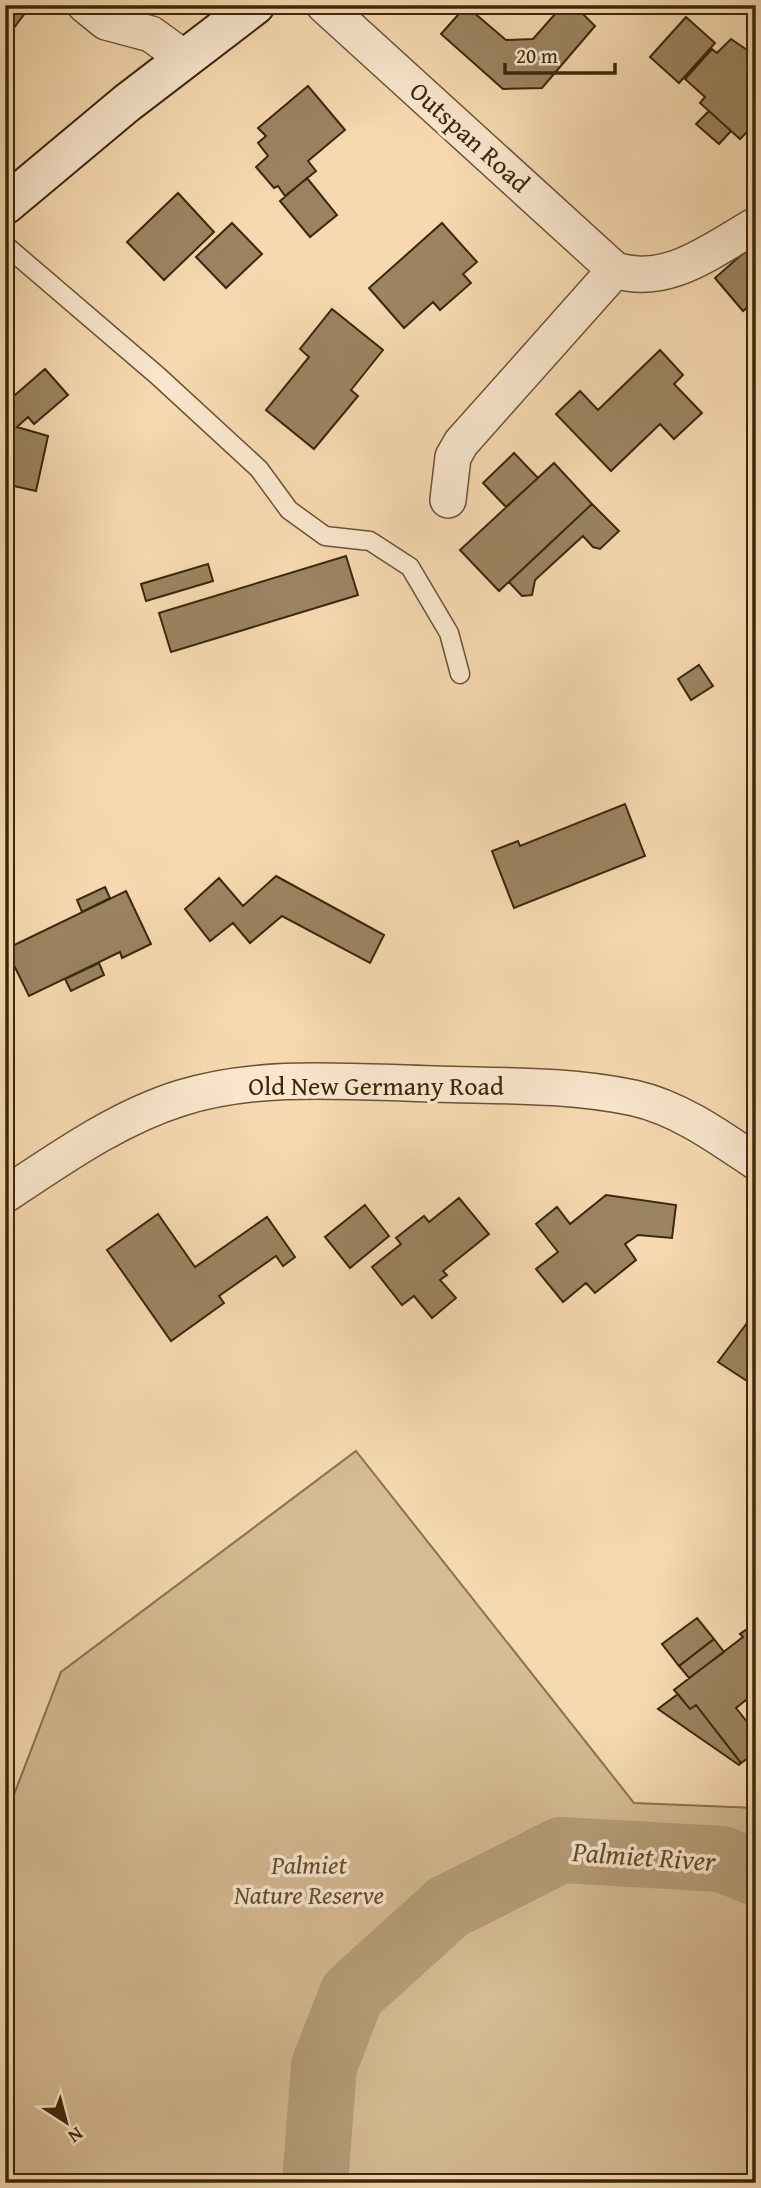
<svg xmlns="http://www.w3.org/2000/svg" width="761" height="2188" viewBox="0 0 761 2188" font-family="'Gentium Book Plus',serif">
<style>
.green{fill:#d6bb94;stroke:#887250;stroke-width:2}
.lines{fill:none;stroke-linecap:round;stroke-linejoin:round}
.river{stroke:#b69d79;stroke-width:66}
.building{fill:#9c8462;stroke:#3a280d;stroke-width:2}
.lane-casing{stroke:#695436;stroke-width:21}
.street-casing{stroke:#695436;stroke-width:38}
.secondary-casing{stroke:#3a280d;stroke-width:42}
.lane{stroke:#f9e6cc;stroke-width:18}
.street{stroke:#f9e6cc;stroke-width:35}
.secondary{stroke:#f9e6cc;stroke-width:38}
.labels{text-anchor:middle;stroke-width:7;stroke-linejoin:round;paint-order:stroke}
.street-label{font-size:26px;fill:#3a280d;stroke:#f9e6cc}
.park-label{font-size:26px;font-style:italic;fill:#614d2f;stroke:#f9e6cc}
.water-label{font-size:28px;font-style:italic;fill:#5f4b2d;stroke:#f9e6cc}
</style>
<rect width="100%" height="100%" fill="#f6d9b0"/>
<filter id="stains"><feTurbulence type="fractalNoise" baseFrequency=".00286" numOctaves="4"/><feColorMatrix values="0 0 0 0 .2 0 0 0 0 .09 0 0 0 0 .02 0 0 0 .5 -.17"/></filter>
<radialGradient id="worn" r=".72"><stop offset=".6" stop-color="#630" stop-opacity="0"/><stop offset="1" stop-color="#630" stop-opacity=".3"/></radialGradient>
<path class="green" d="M356,1451L634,1803L756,1808V2183H5V1818L61,1672Z"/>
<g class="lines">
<path class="river" d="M315,2183L324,2066L352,1994L448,1907L561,1850L722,1859L756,1873"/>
</g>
<path class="building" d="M5,5H31L13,29L5,26Z
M563,5H574L595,26L542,88L503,89L441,34L466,6L506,40L533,39Z
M686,17L715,43L679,83L650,57Z
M731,39L756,56V140L747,132L740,139L700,103L705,97L685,79L712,49L717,53Z
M308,86L345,130L308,161L316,171L285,196L278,186L274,188L256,167L268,156L258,143L266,136L258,128Z
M709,111L731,131L719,144L696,124Z
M307,178L337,215L310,237L280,201Z
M178,193L214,232L164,280L127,242Z
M232,223L262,254L226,288L196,257Z
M442,223L477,262L463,274L471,283L440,310L433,302L404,328L369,288Z
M756,242V300L743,311L715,278Z
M332,309L383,350L351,390L358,396L314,449L266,410L309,357L300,349Z
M660,350L683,375L674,384L702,413L674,439L660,424L611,471L556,414L580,391L598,410Z
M45,369L68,395L34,424L28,417L17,427L48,436L36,491L5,484V399L13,392L15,395Z
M514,453L538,478L506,507L483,483Z
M554,463L592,504L499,591L460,550Z
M592,504L619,531L600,549L593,547L583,536L535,580L532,595L522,596L509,582Z
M346,556L358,595L171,652L159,613Z
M208,564L213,581L146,601L141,584Z
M699,665L713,686L691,700L678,679Z
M625,804L645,856L514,908L492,851L518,841L520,846Z
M276,876L384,935L370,963L282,916L250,943L233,923L210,941L185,909L219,878L243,906Z
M105,887L110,898L82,912L77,900Z
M126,891L151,944L122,958L120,952L29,996L6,949Z
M99,963L104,975L71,991L65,979Z
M606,1195L676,1205L672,1238L638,1235L625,1244L636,1260L595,1293L586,1283L563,1302L536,1269L558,1252L536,1224L557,1207L570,1224Z
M459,1198L489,1234L443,1271L447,1275L440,1280L456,1298L432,1318L414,1296L402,1305L372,1267L401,1244L396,1238L424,1216L429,1222Z
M365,1205L389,1236L350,1268L325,1237Z
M158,1214L195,1267L267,1217L295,1257L283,1266L276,1256L219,1296L224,1303L171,1341L107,1250Z
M756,1311V1375L750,1383L718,1362Z
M697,1618L714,1639L679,1666L662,1644Z
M756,1623V1692L736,1708L756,1733V1752L741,1763L696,1705L690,1709L674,1690L743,1637L740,1634Z
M714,1639L724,1652L689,1678L679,1666Z
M678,1694L690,1709L696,1705L741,1763L739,1765L658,1709Z"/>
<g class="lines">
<defs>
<path id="lane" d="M5,245L158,376L259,469L289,510L325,536L370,541L410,567L449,633L460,674"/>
<path id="street" d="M85,5L106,22L151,34L184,58
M324,5L615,270C667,287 712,250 756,225
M448,500L453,457L461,443L615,270
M5,1195C61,1158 117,1118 181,1098C261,1073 351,1082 434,1084C500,1086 569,1084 634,1098C679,1108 719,1137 756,1162"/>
<path id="secondary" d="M5,205L127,103L255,5"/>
</defs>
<use href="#lane" class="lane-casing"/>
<use href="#street" class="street-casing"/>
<use href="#secondary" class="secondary-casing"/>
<use href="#lane" class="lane"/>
<use href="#street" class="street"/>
<use href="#secondary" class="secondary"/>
</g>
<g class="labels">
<g class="street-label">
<text transform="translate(470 137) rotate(42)" y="9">Outspan Road</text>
<text x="376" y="1095">Old New Germany Road</text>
</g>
<g class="park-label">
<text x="309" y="1874">Palmiet<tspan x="309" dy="30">Nature Reserve</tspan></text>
</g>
<g class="water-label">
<text transform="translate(644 1856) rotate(4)" y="10">Palmiet River</text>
</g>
</g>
<rect width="761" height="2188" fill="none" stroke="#f6d9b0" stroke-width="28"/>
<rect x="7" y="7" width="747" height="2174" fill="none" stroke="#3a280d" stroke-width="3.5"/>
<rect x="14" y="14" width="733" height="2160" fill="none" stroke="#3a280d" stroke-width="2"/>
<g transform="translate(66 2122) rotate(144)" stroke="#f9e6cc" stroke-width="5" paint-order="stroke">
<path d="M0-5L12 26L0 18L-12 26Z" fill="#3a280d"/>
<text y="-10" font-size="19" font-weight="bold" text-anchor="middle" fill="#3a280d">N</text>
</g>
<path d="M505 63v10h110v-10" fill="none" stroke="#3a280d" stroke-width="3.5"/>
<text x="516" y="63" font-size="21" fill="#3a280d" stroke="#f9e6cc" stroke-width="5" paint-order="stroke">20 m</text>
<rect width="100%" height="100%" filter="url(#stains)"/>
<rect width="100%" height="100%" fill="url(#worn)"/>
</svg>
